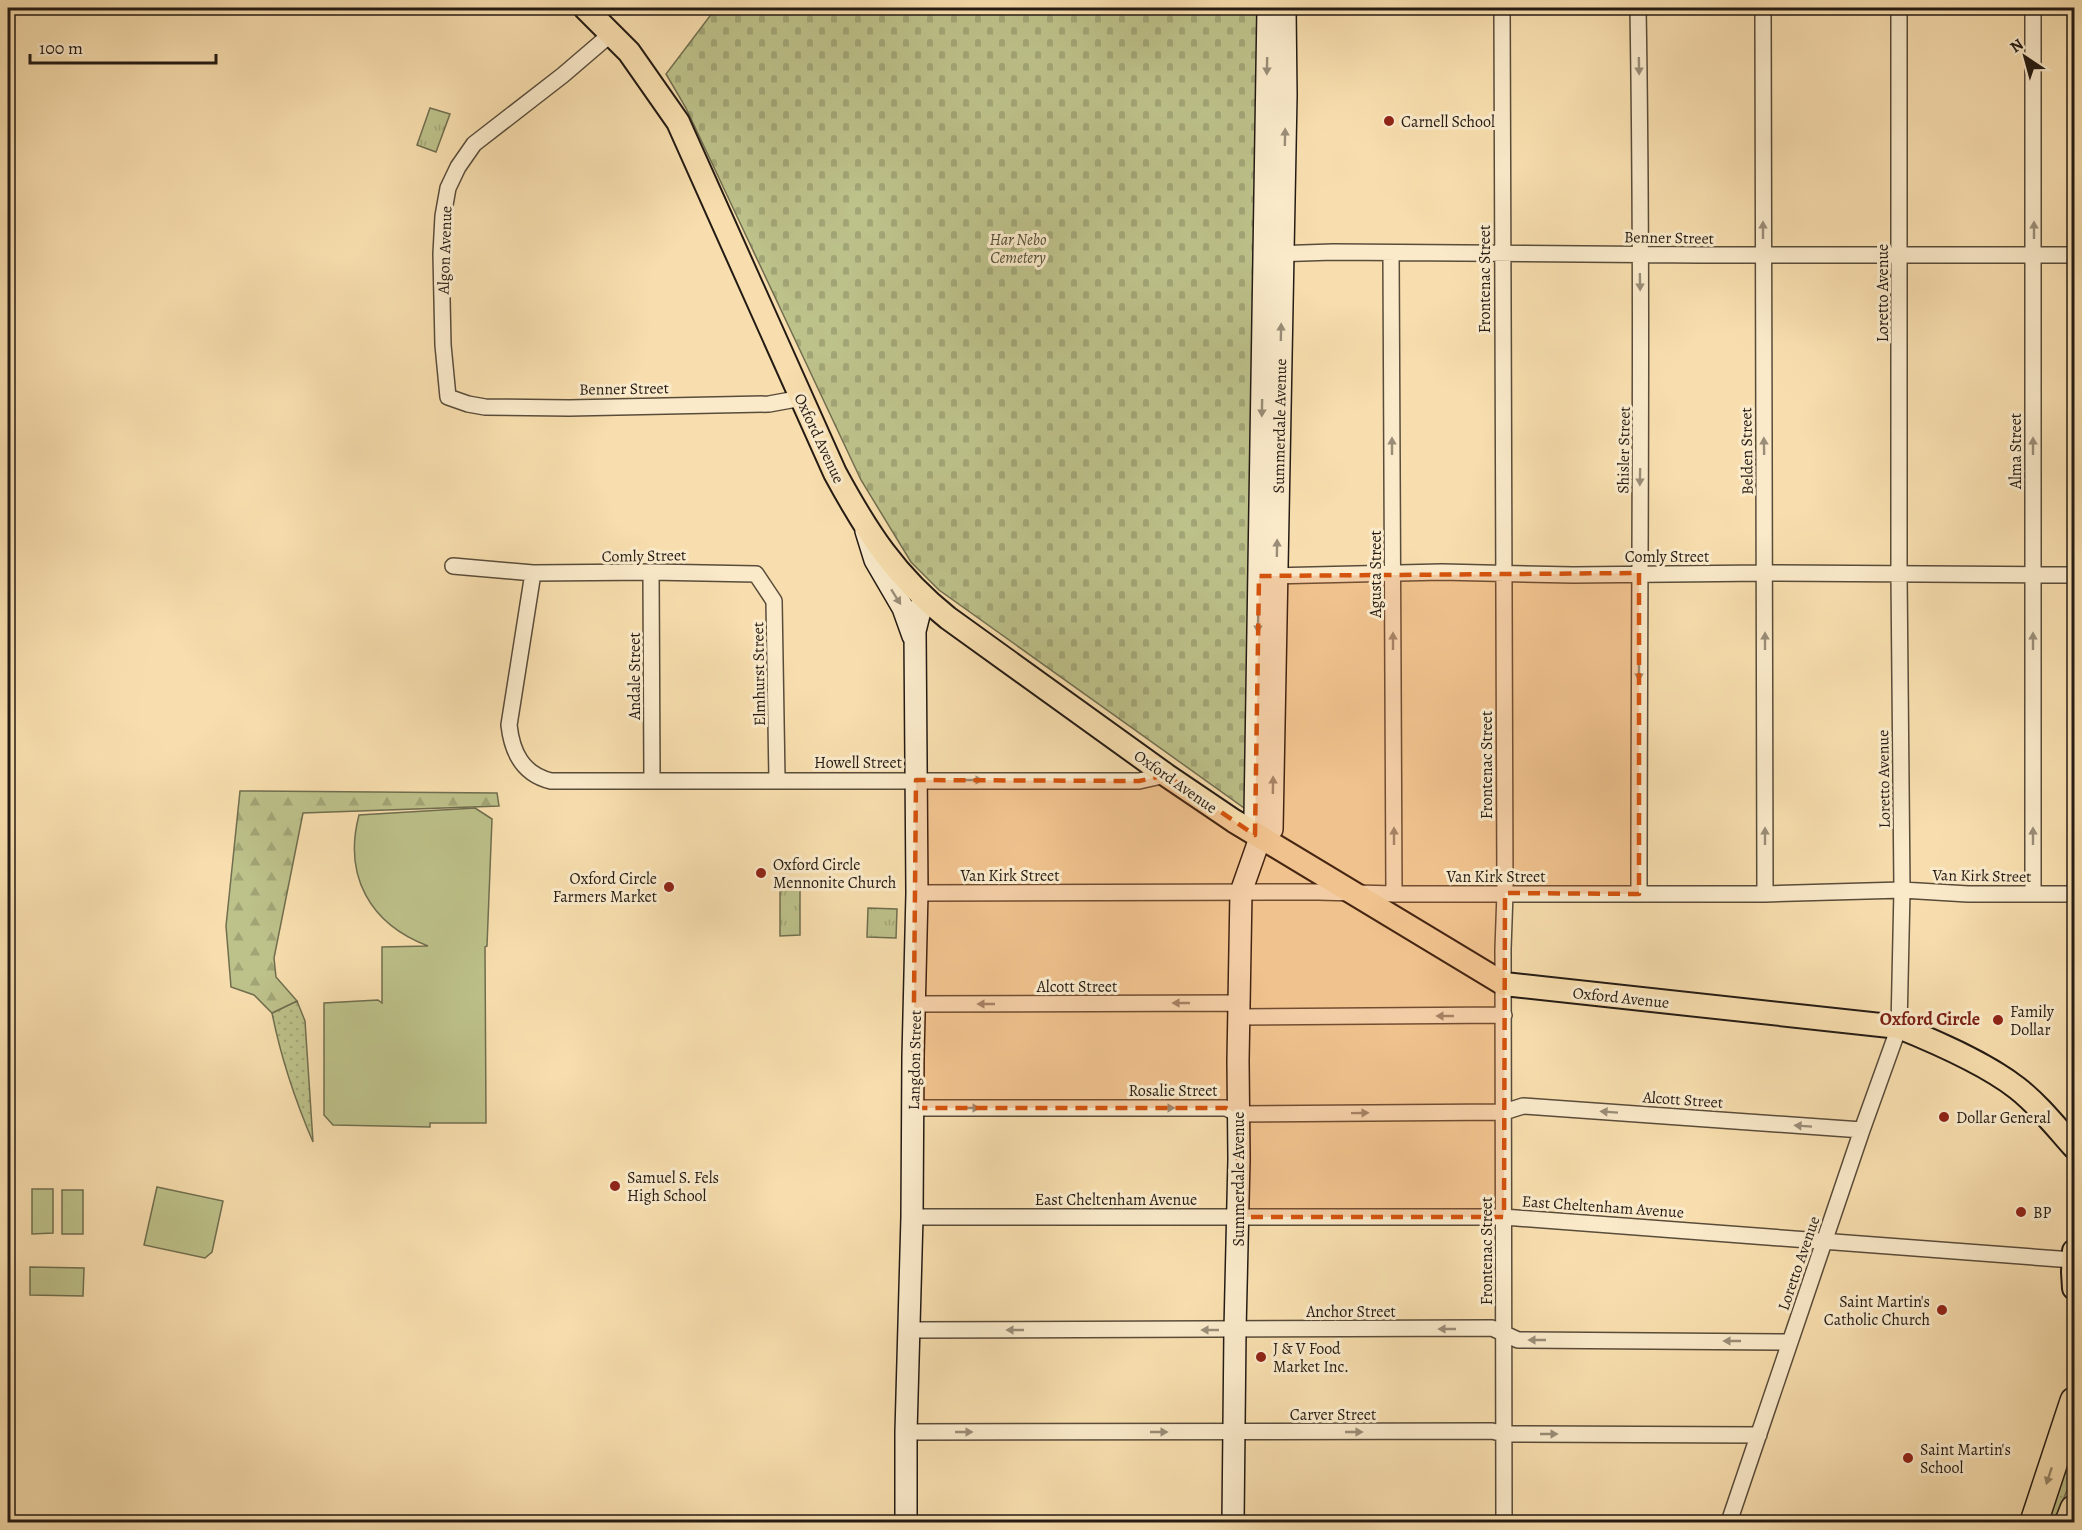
<svg xmlns="http://www.w3.org/2000/svg" width="2082" height="1530" viewBox="0 0 2082 1530" font-family="Alegreya,serif">
<style>
.grass{fill:url(#grass-dots);stroke:#706e4f;stroke-width:1.5}
.forest{fill:url(#forest-firs);stroke:#706e4f;stroke-width:1.5}
.cemetery{fill:url(#cemetery-stones);stroke:#706e4f;stroke-width:1.5}
.park{fill:url(#park-tufts);stroke:#706e4f;stroke-width:1.5}
.garden{fill:#bdc18a;stroke:#706e4f;stroke-width:1.5}
.lines{fill:none;stroke-linecap:round;stroke-linejoin:round}
.street-casing{stroke:#594c3a;stroke-width:18}
.secondary-casing{stroke:#241b14;stroke-width:24}
.primary-casing{stroke:#241b14;stroke-width:26}
.highway-casing{stroke:#241b14;stroke-width:30}
.street{stroke:#faeaca;stroke-width:15}
.secondary{stroke:#faeaca;stroke-width:21}
.primary{stroke:#f8deae;stroke-width:22}
.highway{stroke:#f8deae;stroke-width:27}
.oneway{fill:#9a8d78}
.oneway2{fill:#998669}
.marked{fill:#d4530d;fill-opacity:0.2;stroke:#d4530d;stroke-width:4.5;stroke-dasharray:12 8;stroke-linejoin:round}
.poi-dot{fill:#8f2418;stroke:#faeaca;stroke-width:2}
.labels{text-anchor:middle;stroke-width:6;stroke-linejoin:round;paint-order:stroke}
.poi-label{font-size:16px;fill:#241b14;stroke:#faeaca;text-anchor:start}
.street-label{font-size:16px;fill:#241b14;stroke:#faeaca}
.park-label{font-size:16px;font-style:italic;fill:#524d37;stroke:#faeaca}
.neighbourhood-label{font-size:18px;font-weight:bold;fill:#7a1f14;stroke:#faeaca}
</style>
<defs>
<pattern id="grass-dots" width="8" height="8" patternUnits="userSpaceOnUse" patternTransform="scale(1.5)"><rect width="8" height="8" fill="#bdc18a"/><path d="M2 2h.1M6 6h.1" fill="none" stroke="#a2a576" stroke-width="1.8" stroke-linecap="round"/></pattern>
<pattern id="forest-firs" width="22" height="20" patternUnits="userSpaceOnUse" patternTransform="scale(1.5)"><rect width="22" height="20" fill="#bdc18a"/><path d="M5 1l3.5 6h-7zM16 11l3.5 6h-7z" fill="#a2a576"/></pattern>
<pattern id="cemetery-stones" width="16" height="16" patternUnits="userSpaceOnUse" patternTransform="scale(1.5)"><rect width="16" height="16" fill="#bdc18a"/><path d="M2 7V4a2 2 0 0 1 4 0v3zM10 15v-3a2 2 0 0 1 4 0v3z" fill="#a2a576"/></pattern>
<pattern id="park-tufts" width="24" height="20" patternUnits="userSpaceOnUse" patternTransform="scale(1.5)"><rect width="24" height="20" fill="#bdc18a"/><path d="M3 7l-1-3M5 7V3M7 7l1-3M15 17l-1-3M17 17v-4M19 17l1-3" fill="none" stroke="#a2a576"/></pattern>
</defs>
<rect width="100%" height="100%" fill="#f8deae"/>
<filter id="stains"><feTurbulence type="fractalNoise" baseFrequency=".00333" numOctaves="4"/><feColorMatrix values="0 0 0 0 .2 0 0 0 0 .09 0 0 0 0 .02 0 0 0 .5 -.17"/></filter>
<radialGradient id="worn" r=".72"><stop offset=".6" stop-color="#630" stop-opacity="0"/><stop offset="1" stop-color="#630" stop-opacity=".3"/></radialGradient>
<path class="grass" d="M297,1001L305,1021L313,1142C295,1100 281,1058 272,1013Z
M2074,1433V1473L2054,1522H2046Z"/>
<path class="forest" d="M240,791L497,793L499,806L303,813L274,958L276,977L297,1001L272,1013L254,995L231,987L226,926Z"/>
<path class="cemetery" d="M716,8H1262L1247,810L939,590L911,562L861,480L686,108L666,74Z"/>
<path class="park" d="M430,108L450,114L436,152L417,145Z
M780,886H800V935L780,936Z
M868,908L897,909L896,938L867,937Z"/>
<path class="garden" d="M475,808L492,819L487,946L485,947L486,1123H430V1127L333,1125L324,1115V1003L378,1000L382,1003V947L428,946C370,924 343,876 359,815Z
M157,1187L223,1201L212,1252L205,1258L144,1245Z
M32,1189H53V1233L32,1234Z
M62,1190H83V1234H62Z
M30,1267L84,1268L83,1296L30,1295Z"/>
<g class="lines">
<defs>
<path id="street" d="M1502,8L1505,893L1503,949L1504,1522
M1638,8C1643,303 1639,598 1639,894
M1763,8L1765,894
M612,33L563,75L474,144L458,167L448,188L443,216L441,254L443,345L448,397L468,404L485,407L569,408L769,404L802,398
M1391,253L1394,894
M1273,254L1333,252L1701,255H2074
M453,566L533,573L651,572L756,574L774,601L777,780
M651,572L652,780
M533,573L509,725C512,752 522,774 551,781H1139L1166,775
M1268,576L1442,572L1573,575L1765,573L2074,575
M917,893L1318,892L1394,894H1765L1902,890L1968,894H2074
M2033,894V8
M914,1004L1240,1003
M1239,1017L1504,1015
M913,1108H1226L1238,1114L1504,1112L1523,1106L1862,1130
M912,1217H1504L2073,1260
M909,1330L1492,1328L1518,1340L1790,1342
M906,1432L1492,1431L1504,1434L1759,1435
M1729,1522L1862,1130L1899,1027L1902,890L1899,574V8"/>
<path id="secondary" d="M866,531L875,560L903,608L913,636
M1260,838L1255,817L1268,8
M906,1522V1432L912,1217L913,1057L917,893L915,631L923,599
M1233,1522L1235,1330L1239,1159L1238,1061L1241,892L1260,838L1272,829L1286,95L1285,8"/>
<path id="primary" d="M585,8L629,52L678,122L835,473C867,532 895,576 948,618L1166,775L1234,821L1504,984L1899,1027C1936,1042 1985,1063 2017,1088C2039,1105 2056,1127 2074,1147
M2074,1251L2073,1272L2074,1288"/>
<path id="highway" d="M2034,1522L2074,1401
M2069,1522L2074,1509"/>
</defs>
<use href="#street" class="street-casing"/>
<use href="#secondary" class="secondary-casing"/>
<use href="#primary" class="primary-casing"/>
<use href="#highway" class="highway-casing"/>
<use href="#street" class="street"/>
<use href="#secondary" class="secondary"/>
<use href="#primary" class="primary"/>
<use href="#highway" class="highway"/>
</g>
<defs><path id="oneway-solid" d="M-6-.8H1V-3.2L6.5 0L1 3.2V.8H-6Z" transform="scale(1.5)"/></defs>
<g class="oneway">
<use href="#oneway-solid" transform="translate(1267 66) rotate(91)"/>
<use href="#oneway-solid" transform="translate(1639 66) rotate(89)"/>
<use href="#oneway-solid" transform="translate(1285 137) rotate(-89)"/>
<use href="#oneway-solid" transform="translate(1763 230) rotate(-90)"/>
<use href="#oneway-solid" transform="translate(2034 230) rotate(-90)"/>
<use href="#oneway-solid" transform="translate(1640 282) rotate(89)"/>
<use href="#oneway-solid" transform="translate(1281 332) rotate(-89)"/>
<use href="#oneway-solid" transform="translate(1262 408) rotate(91)"/>
<use href="#oneway-solid" transform="translate(1392 446) rotate(-90)"/>
<use href="#oneway-solid" transform="translate(1764 446) rotate(-91)"/>
<use href="#oneway-solid" transform="translate(2033 446) rotate(-90)"/>
<use href="#oneway-solid" transform="translate(1640 477) rotate(91)"/>
<use href="#oneway-solid" transform="translate(1277 548) rotate(-89)"/>
<use href="#oneway-solid" transform="translate(896 597) rotate(58)"/>
<use href="#oneway-solid" transform="translate(1258 624) rotate(91)"/>
<use href="#oneway-solid" transform="translate(1393 641) rotate(-90)"/>
<use href="#oneway-solid" transform="translate(1765 641) rotate(-90)"/>
<use href="#oneway-solid" transform="translate(2033 641) rotate(-90)"/>
<use href="#oneway-solid" transform="translate(1639 672) rotate(90)"/>
<use href="#oneway-solid" transform="translate(974 780)"/>
<use href="#oneway-solid" transform="translate(1273 785) rotate(-89)"/>
<use href="#oneway-solid" transform="translate(1394 836) rotate(-90)"/>
<use href="#oneway-solid" transform="translate(1765 836) rotate(-90)"/>
<use href="#oneway-solid" transform="translate(2033 836) rotate(-90)"/>
<use href="#oneway-solid" transform="translate(1181 1003) rotate(180)"/>
<use href="#oneway-solid" transform="translate(986 1004) rotate(180)"/>
<use href="#oneway-solid" transform="translate(1445 1016) rotate(180)"/>
<use href="#oneway-solid" transform="translate(971 1108)"/>
<use href="#oneway-solid" transform="translate(1166 1108)"/>
<use href="#oneway-solid" transform="translate(1609 1112) rotate(-176)"/>
<use href="#oneway-solid" transform="translate(1360 1113) rotate(-1)"/>
<use href="#oneway-solid" transform="translate(1803 1126) rotate(-176)"/>
<use href="#oneway-solid" transform="translate(1447 1329) rotate(180)"/>
<use href="#oneway-solid" transform="translate(1015 1330) rotate(180)"/>
<use href="#oneway-solid" transform="translate(1210 1330) rotate(180)"/>
<use href="#oneway-solid" transform="translate(1537 1340) rotate(-180)"/>
<use href="#oneway-solid" transform="translate(1732 1341) rotate(-180)"/>
<use href="#oneway-solid" transform="translate(964 1432)"/>
<use href="#oneway-solid" transform="translate(1159 1432)"/>
<use href="#oneway-solid" transform="translate(1354 1432)"/>
<use href="#oneway-solid" transform="translate(1549 1434)"/>
</g>
<use class="oneway2" href="#oneway-solid" transform="translate(2049 1476) rotate(108)"/>
<path class="marked" d="M1639,573V894L1505,893L1504,1217H1238V1114L1226,1108H913L916,780L1139,781L1166,775L1255,835L1259,576Z"/>
<g class="poi-dot">
<circle cx="1389" cy="121" r="6"/>
<circle cx="761" cy="873" r="6"/>
<circle cx="669" cy="887" r="6"/>
<circle cx="1998" cy="1020" r="6"/>
<circle cx="1944" cy="1117" r="6"/>
<circle cx="615" cy="1186" r="6"/>
<circle cx="2021" cy="1212" r="6"/>
<circle cx="1942" cy="1310" r="6"/>
<circle cx="1261" cy="1357" r="6"/>
<circle cx="1908" cy="1458" r="6"/>
</g>
<g class="labels">
<g class="poi-label">
<text x="1401" y="127">Carnell School</text>
<text x="773" y="870">Oxford Circle<tspan x="773" dy="18">Mennonite Church</tspan></text>
<text x="657" y="884" text-anchor="end">Oxford Circle<tspan x="657" dy="18">Farmers Market</tspan></text>
<text x="2010" y="1017">Family<tspan x="2010" dy="18">Dollar</tspan></text>
<text x="1956" y="1123">Dollar General</text>
<text x="627" y="1183">Samuel S. Fels<tspan x="627" dy="18">High School</tspan></text>
<text x="2033" y="1218">BP</text>
<text x="1930" y="1307" text-anchor="end">Saint Martin's<tspan x="1930" dy="18">Catholic Church</tspan></text>
<text x="1273" y="1354">J &amp; V Food<tspan x="1273" dy="18">Market Inc.</tspan></text>
<text x="1920" y="1455">Saint Martin's<tspan x="1920" dy="18">School</tspan></text>
</g>
<g class="street-label">
<text transform="translate(1669 237) rotate(1)" y="6">Benner Street</text>
<text transform="translate(444 250) rotate(-88)" y="6">Algon Avenue</text>
<text transform="translate(1484 279) rotate(-90)" y="6">Frontenac Street</text>
<text transform="translate(1882 293) rotate(-90)" y="6">Loretto Avenue</text>
<text transform="translate(624 388) rotate(-1)" y="6">Benner Street</text>
<text transform="translate(1279 426) rotate(-89)" y="6">Summerdale Avenue</text>
<text transform="translate(820 438) rotate(65)" y="6">Oxford Avenue</text>
<text transform="translate(1623 450) rotate(-89)" y="6">Shisler Street</text>
<text transform="translate(1746 451) rotate(-91)" y="6">Belden Street</text>
<text transform="translate(2015 451) rotate(-90)" y="6">Alma Street</text>
<text transform="translate(644 555) rotate(-1)" y="6">Comly Street</text>
<text x="1667" y="562">Comly Street</text>
<text transform="translate(1375 574) rotate(-90)" y="6">Agusta Street</text>
<text transform="translate(758 674) rotate(-91)" y="6">Elmhurst Street</text>
<text transform="translate(634 676) rotate(-90)" y="6">Andale Street</text>
<text x="858" y="768">Howell Street</text>
<text transform="translate(1486 765) rotate(-90)" y="6">Frontenac Street</text>
<text transform="translate(1883 779) rotate(-91)" y="6">Loretto Avenue</text>
<text transform="translate(1176 781) rotate(35)" y="6">Oxford Avenue</text>
<text x="1010" y="881">Van Kirk Street</text>
<text transform="translate(1982 875) rotate(1)" y="6">Van Kirk Street</text>
<text x="1496" y="882">Van Kirk Street</text>
<text x="1077" y="992">Alcott Street</text>
<text transform="translate(1621 997) rotate(6)" y="6">Oxford Avenue</text>
<text transform="translate(914 1060) rotate(-89)" y="6">Langdon Street</text>
<text x="1173" y="1096">Rosalie Street</text>
<text transform="translate(1683 1099) rotate(4)" y="6">Alcott Street</text>
<text transform="translate(1238 1179) rotate(-90)" y="6">Summerdale Avenue</text>
<text x="1116" y="1205">East Cheltenham Avenue</text>
<text transform="translate(1603 1206) rotate(4)" y="6">East Cheltenham Avenue</text>
<text transform="translate(1486 1251) rotate(-90)" y="6">Frontenac Street</text>
<text transform="translate(1798 1263) rotate(-71)" y="6">Loretto Avenue</text>
<text x="1351" y="1317">Anchor Street</text>
<text x="1333" y="1420">Carver Street</text>
</g>
<g class="park-label">
<text x="1018" y="245">Har Nebo<tspan x="1018" dy="18">Cemetery</tspan></text>
</g>
<g class="neighbourhood-label">
<text x="1930" y="1025">Oxford Circle</text>
</g>
</g>
<rect width="2082" height="1530" fill="none" stroke="#f8deae" stroke-width="30"/>
<rect x="9" y="9" width="2064" height="1512" fill="none" stroke="#241b14" stroke-width="3"/>
<rect x="15" y="15" width="2052" height="1500" fill="none" stroke="#241b14" stroke-width="1.5"/>
<g transform="translate(2025 57) rotate(324)" stroke="#faeaca" stroke-width="4.5" paint-order="stroke">
<path d="M0-4.5L10 22L0 15L-10 22Z" fill="#241b14"/>
<text y="-9" font-size="16" font-weight="bold" text-anchor="middle" fill="#241b14">N</text>
</g>
<path d="M30 54v9h186v-9" fill="none" stroke="#241b14" stroke-width="3"/>
<text x="39" y="54" font-size="18" fill="#241b14" stroke="#faeaca" stroke-width="4.5" paint-order="stroke">100 m</text>
<rect width="100%" height="100%" filter="url(#stains)"/>
<rect width="100%" height="100%" fill="url(#worn)"/>
</svg>
